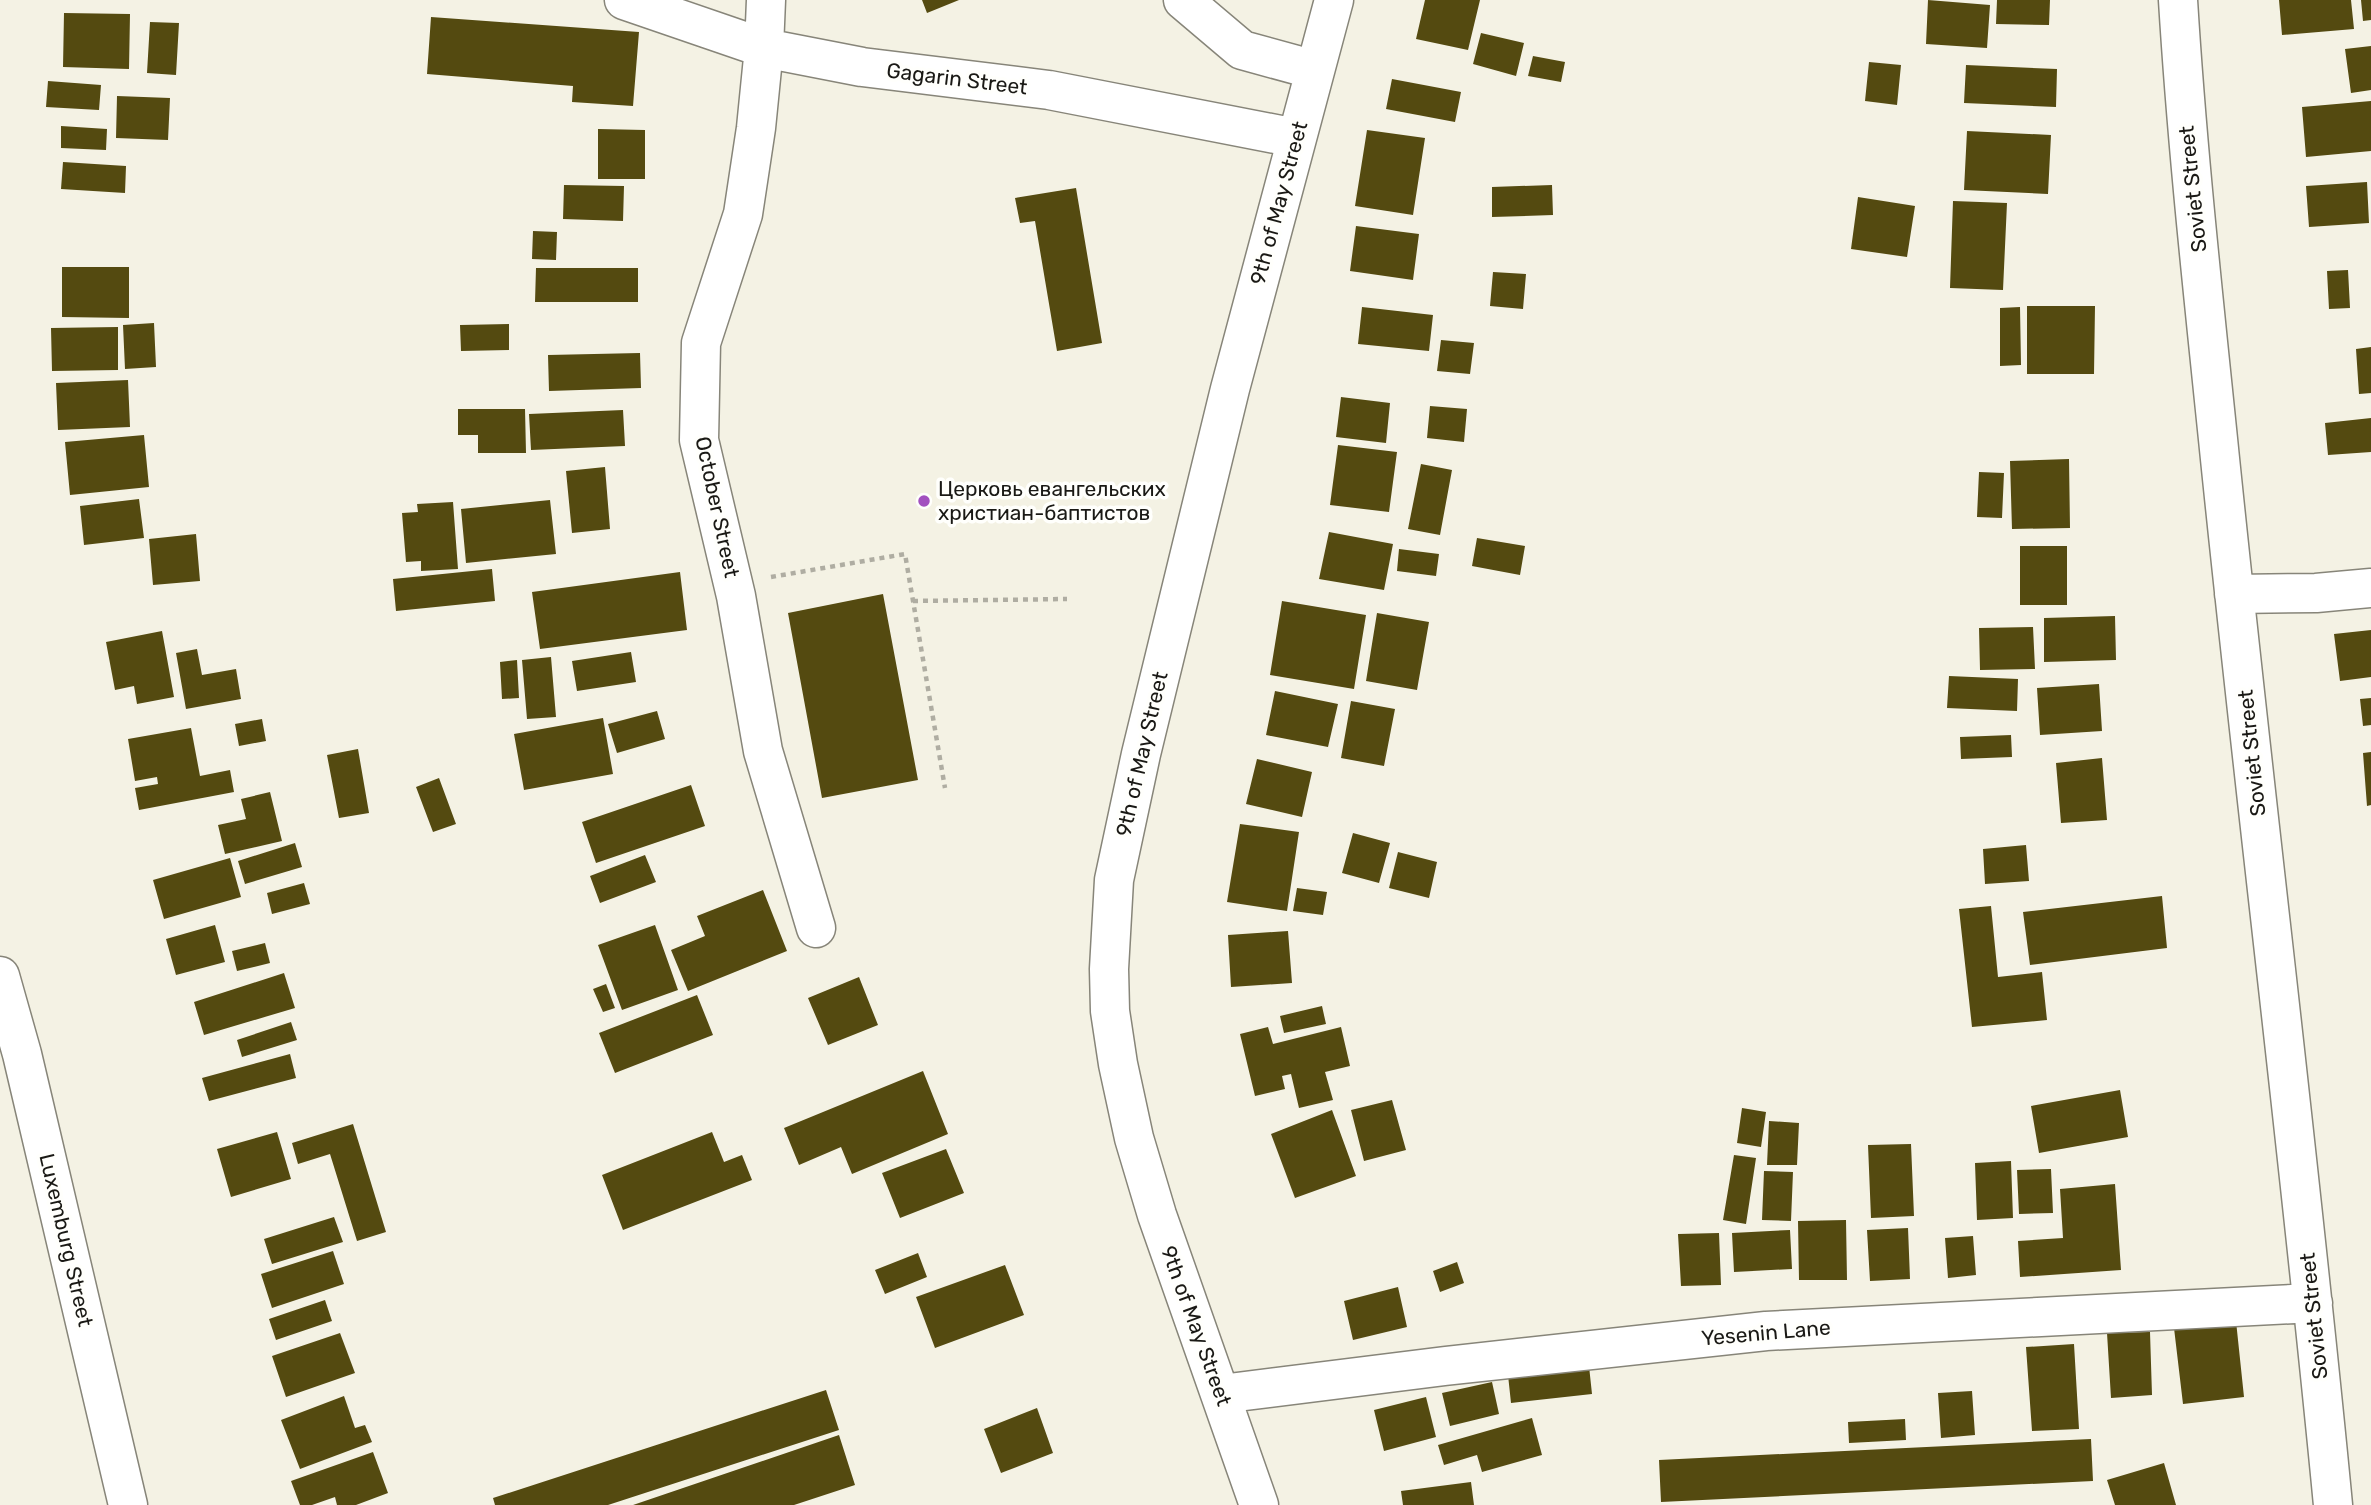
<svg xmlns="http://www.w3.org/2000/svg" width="2371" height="1505" viewBox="0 0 2371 1505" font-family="Rubik,sans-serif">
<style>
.building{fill:#544a10}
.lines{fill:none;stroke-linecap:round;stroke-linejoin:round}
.minor-casing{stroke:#878579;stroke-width:41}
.path{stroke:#afada2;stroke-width:4.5;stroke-dasharray:5 5;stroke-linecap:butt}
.minor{stroke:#fff;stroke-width:38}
.poi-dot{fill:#a250bf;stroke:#fffffc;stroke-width:2.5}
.labels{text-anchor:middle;stroke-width:7;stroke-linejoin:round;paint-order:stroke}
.street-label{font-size:21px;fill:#1a1915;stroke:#fffffc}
.poi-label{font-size:21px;fill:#1a1915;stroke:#fffffc;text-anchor:start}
</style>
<rect width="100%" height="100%" fill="#f4f2e4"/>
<path class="building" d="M922,0H959L927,13Z
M1425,0H1480L1468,50L1416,39Z
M1928,0L1990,5L1987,48L1926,44Z
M1997,0H2050L2049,25L1996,24Z
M2279,0H2351L2354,29L2282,35Z
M2361,0H2371V20L2363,21Z
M64,13L130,14L129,69L63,67Z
M431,17L639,32L633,106L572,102L573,86L427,74Z
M150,22L179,23L176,75L147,73Z
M1481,33L1524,43L1516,76L1473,64Z
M2371,46V90L2351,93L2345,49Z
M1533,56L1565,62L1561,82L1528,76Z
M1869,62L1901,65L1897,105L1865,101Z
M1966,65L2057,69L2056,107L1964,103Z
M1392,79L1461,92L1455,122L1386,109Z
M48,81L101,85L99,110L46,107Z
M117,96L170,98L168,140L116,138Z
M2371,101V151L2306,157L2302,107Z
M61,126L107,129L106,150L61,148Z
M598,129L645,130V179H598Z
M1367,130L1425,138L1413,215L1355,206Z
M1967,131L2051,135L2048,194L1964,190Z
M63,162L126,166L125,193L61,189Z
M2367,182L2369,223L2309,227L2306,186Z
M564,185L624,186L623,221L563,219Z
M1552,185L1553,215L1492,217V187Z
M1076,188L1102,343L1057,351L1035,221L1020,223L1015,198Z
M1858,197L1915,206L1907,257L1851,249Z
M1953,201L2007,203L2003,290L1950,288Z
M1356,226L1419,234L1413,280L1350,271Z
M533,231L557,232L556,260L532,259Z
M62,267H129V318L62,317Z
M536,268H638V302H535Z
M2348,270L2350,308L2329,309L2327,271Z
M1493,272L1526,274L1523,309L1490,306Z
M2027,306H2095L2094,374H2027Z
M1362,307L1433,315L1429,351L1358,344Z
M2020,307L2021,365L2000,366V308Z
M154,323L156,367L125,369L123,325Z
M509,324V350L461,351L460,325Z
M118,327V370L52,371L51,328Z
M1441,340L1474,343L1470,374L1437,371Z
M2371,347V393L2359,394L2356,349Z
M640,353L641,388L549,391L548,355Z
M128,380L130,427L58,430L56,383Z
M1341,397L1390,403L1386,443L1336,437Z
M1430,406L1467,409L1464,442L1427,438Z
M458,409H525L526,453H478V435H458Z
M623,410L625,446L531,450L529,414Z
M2371,418V452L2328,455L2325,423Z
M144,435L149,487L70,495L65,442Z
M1338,445L1397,452L1389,512L1330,505Z
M2069,459L2070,528L2012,529L2010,461Z
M1421,464L1452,470L1440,535L1408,529Z
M605,467L610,529L572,533L566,471Z
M1979,472L2004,473L2002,518L1977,517Z
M139,499L144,538L84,545L80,506Z
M550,500L556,554L466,563L461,509Z
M453,502L458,569L421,571V561L406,562L402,513L418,512L417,504Z
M1329,532L1393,544L1384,590L1319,579Z
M196,534L200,581L153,585L149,539Z
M1477,538L1525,546L1520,575L1472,566Z
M2020,546H2067V605H2020Z
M1399,549L1439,554L1436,576L1397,571Z
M492,569L495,601L396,611L393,579Z
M680,572L687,630L540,649L532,592Z
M883,594L918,780L822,798L788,613Z
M1282,601L1366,615L1354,689L1270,675Z
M1377,613L1429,622L1417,690L1366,681Z
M2115,616L2116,660L2044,662V618Z
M2033,627L2035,669L1980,670L1979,628Z
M2371,630V677L2340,681L2334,634Z
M162,631L174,697L137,704L134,686L115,690L106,642Z
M197,649L202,675L236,669L241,699L186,709L176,653Z
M631,652L636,682L577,691L572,661Z
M551,657L556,717L527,719L522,660Z
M517,660L519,698L502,699L500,662Z
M1949,676L2018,679L2017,711L1947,708Z
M2099,684L2102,731L2040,735L2037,688Z
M1275,691L1338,704L1328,747L1266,735Z
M2371,698V725L2363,726L2360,699Z
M1351,701L1395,709L1384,766L1341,758Z
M657,711L665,739L617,753L608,724Z
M603,718L613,774L524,790L514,734Z
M262,719L266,741L239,746L235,724Z
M191,728L200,776L230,770L234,792L139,810L135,788L158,784L157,777L135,781L128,739Z
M2011,735L2012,757L1961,759L1960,737Z
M358,749L369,813L339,818L327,755Z
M2371,752V805L2367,806L2363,753Z
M2102,758L2107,820L2061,823L2056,763Z
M1257,759L1312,772L1302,817L1246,804Z
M439,778L456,824L433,832L416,787Z
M691,785L705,826L596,863L582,822Z
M270,792L282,841L225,854L218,825L246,819L241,799Z
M1240,824L1299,832L1287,911L1227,902Z
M1353,833L1390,843L1379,883L1342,873Z
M295,843L302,867L245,884L238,861Z
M2026,845L2029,881L1985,884L1983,849Z
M1398,852L1437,862L1429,898L1389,888Z
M645,855L656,882L600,903L590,876Z
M230,858L241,897L164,919L153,880Z
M304,883L310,904L272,914L267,893Z
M1297,888L1327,892L1323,915L1293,911Z
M763,890L787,951L688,991L671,950L705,936L697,916Z
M2162,896L2167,948L2030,965L2023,912Z
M1991,906L1998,977L2042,972L2047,1020L1972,1027L1959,909Z
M215,925L225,962L176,975L166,939Z
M655,925L678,990L622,1010L598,945Z
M1288,931L1292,983L1231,987L1228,935Z
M265,943L270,963L237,971L232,951Z
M284,973L295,1008L204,1035L194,1002Z
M859,977L878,1025L828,1045L808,998Z
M606,984L615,1008L603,1012L593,989Z
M697,995L713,1035L615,1073L599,1033Z
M1322,1006L1326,1024L1284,1033L1280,1016Z
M291,1022L297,1040L242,1057L237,1040Z
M1268,1027L1273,1044L1341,1027L1350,1066L1325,1072L1333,1100L1299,1108L1291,1074L1282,1076L1285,1089L1255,1096L1240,1034Z
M290,1054L296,1078L209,1101L202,1078Z
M923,1071L948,1134L852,1174L841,1147L799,1165L784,1128Z
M2120,1090L2128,1137L2039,1153L2031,1106Z
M1392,1100L1406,1150L1364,1161L1351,1110Z
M1742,1108L1766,1112L1761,1147L1737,1143Z
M1332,1110L1356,1176L1295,1198L1271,1134Z
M1769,1121L1799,1123L1797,1165H1767Z
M353,1124L386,1232L357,1241L330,1154L298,1164L292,1143Z
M277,1132L291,1179L231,1197L217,1149Z
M712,1132L724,1162L742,1155L752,1180L623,1230L602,1175Z
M1911,1144L1914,1216L1871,1218L1868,1145Z
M946,1149L964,1193L900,1218L882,1173Z
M1734,1155L1756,1158L1746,1224L1723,1220Z
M2011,1161L2013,1218L1977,1220L1975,1163Z
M2051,1169L2053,1213L2019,1214L2017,1170Z
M1764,1171L1793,1172L1791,1221L1762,1220Z
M2115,1184L2121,1270L2020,1277L2018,1241L2063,1238L2060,1189Z
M334,1217L343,1242L272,1264L264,1239Z
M1846,1220L1847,1280H1799L1798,1221Z
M1908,1228L1910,1279L1870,1281L1867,1230Z
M1790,1230L1792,1269L1734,1272L1732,1233Z
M1719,1233L1721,1285L1681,1286L1678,1234Z
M1973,1236L1976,1275L1948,1278L1945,1238Z
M333,1251L344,1284L272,1308L261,1274Z
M918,1253L927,1277L885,1294L875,1270Z
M1457,1262L1464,1283L1440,1292L1433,1271Z
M1005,1265L1024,1315L935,1348L916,1297Z
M1398,1287L1407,1327L1353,1340L1344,1301Z
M325,1300L332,1321L276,1340L269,1319Z
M2236,1321L2244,1397L2183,1404L2174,1328Z
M2150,1332L2152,1395L2111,1398L2107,1333Z
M340,1333L355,1373L286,1397L272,1356Z
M2074,1344L2079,1429L2032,1431L2026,1347Z
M1589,1366L1592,1394L1511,1403L1508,1375Z
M1492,1382L1499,1414L1450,1426L1442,1393Z
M826,1390L839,1430L608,1505H495L493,1498Z
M1972,1391L1975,1435L1941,1438L1938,1393Z
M344,1396L355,1428L365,1425L372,1442L300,1469L281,1420Z
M1426,1397L1436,1437L1384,1451L1374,1410Z
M1037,1408L1053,1453L1001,1473L984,1429Z
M1532,1418L1542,1455L1482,1472L1477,1455L1444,1465L1438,1445Z
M1905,1419L1906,1440L1849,1443L1848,1422Z
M839,1435L855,1485L794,1505H633Z
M2091,1439L2093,1481L1661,1502L1659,1460Z
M373,1452L388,1493L356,1505H337L335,1497L312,1505H300L291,1481Z
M2164,1463L2176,1505H2115L2107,1480Z
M1471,1482L1474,1505H1403L1401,1491Z"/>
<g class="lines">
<defs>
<path id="minor" d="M624,0L764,48L862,67L1049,90L1296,138
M766,0L764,48L756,128L743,214L701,343L699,440L736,596L763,751L816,928
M1183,0L1242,50L1315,70
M2178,0C2187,147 2203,293 2218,439C2254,795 2299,1149 2333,1505
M2234,594L2316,593L2371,588
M0,976L22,1054L128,1505
M1221,1394L1445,1366L1766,1331L2313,1303
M1259,1505L1157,1215L1134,1138L1118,1064L1110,1011L1109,969L1114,880L1141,754L1230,389L1334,0"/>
</defs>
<use href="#minor" class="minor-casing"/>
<path class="path" d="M771,577L905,554L945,788
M913,601L1067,599"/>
<use href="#minor" class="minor"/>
</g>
<circle class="poi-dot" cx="924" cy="501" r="7"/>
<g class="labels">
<g class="street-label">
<text transform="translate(957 79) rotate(7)" y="7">Gagarin Street</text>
<text transform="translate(2193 189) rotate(-96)" y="7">Soviet Street</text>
<text transform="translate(1279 203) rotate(-75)" y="7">9th of May Street</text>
<text transform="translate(717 507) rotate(78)" y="7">October Street</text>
<text transform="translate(2252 753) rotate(-96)" y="7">Soviet Street</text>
<text transform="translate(1142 754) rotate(-77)" y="7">9th of May Street</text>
<text transform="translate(66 1240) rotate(77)" y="7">Luxemburg Street</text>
<text transform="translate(2314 1316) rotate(-96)" y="7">Soviet Street</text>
<text transform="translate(1196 1326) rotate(70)" y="7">9th of May Street</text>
<text transform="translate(1766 1333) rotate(-5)" y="7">Yesenin Lane</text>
</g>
<g class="poi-label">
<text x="938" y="496">Церковь евангельских<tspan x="938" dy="24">христиан-баптистов</tspan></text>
</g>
</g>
</svg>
